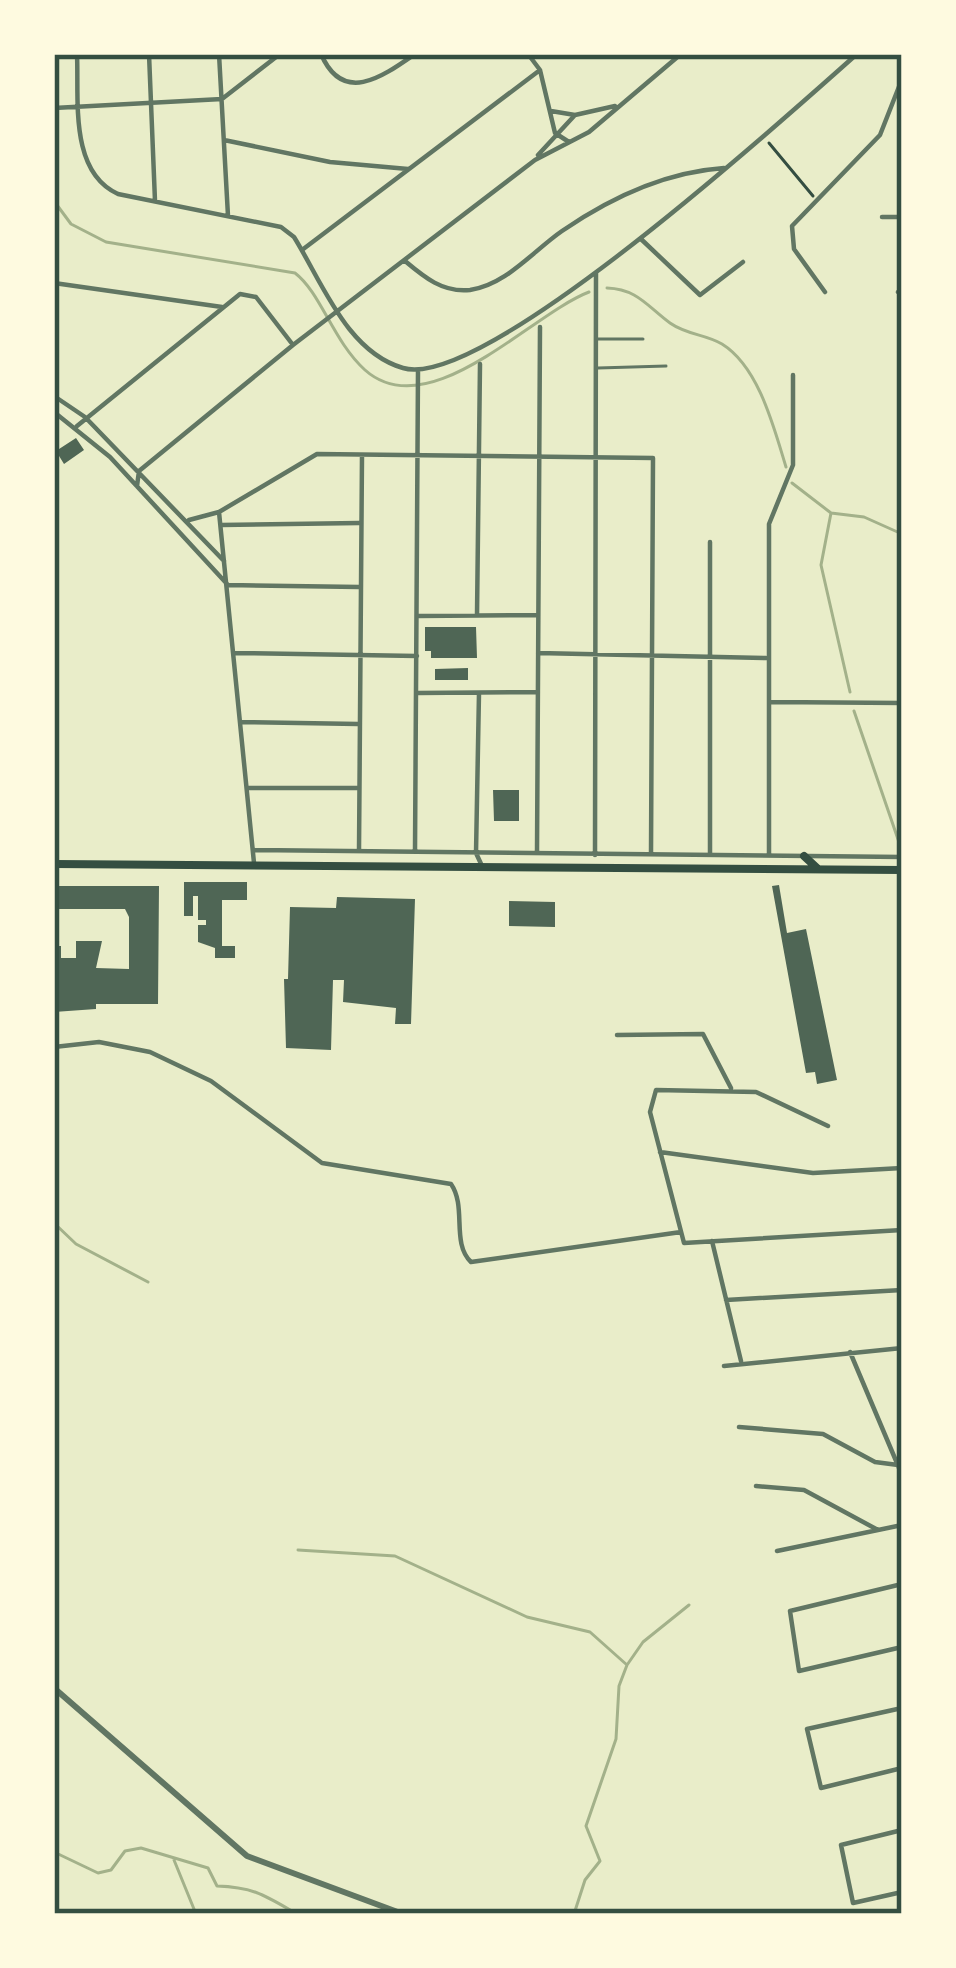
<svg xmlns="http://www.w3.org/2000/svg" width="956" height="1968" viewBox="0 0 956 1968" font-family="Figtree,sans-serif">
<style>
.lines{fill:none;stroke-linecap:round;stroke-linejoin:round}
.stream{stroke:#a3b18a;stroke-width:3}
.building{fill:#4f6655}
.path{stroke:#344e41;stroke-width:3}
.service{stroke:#617663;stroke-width:3}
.minor{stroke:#617663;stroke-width:4.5}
.tertiary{stroke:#617663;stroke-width:6}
.trunk{stroke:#344e41;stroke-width:8}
.neatline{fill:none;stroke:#344e41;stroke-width:4.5}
</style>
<rect width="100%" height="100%" fill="#e9edc9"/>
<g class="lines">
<path class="stream" d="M54,201L71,224L106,242L295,273C321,293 333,341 365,370C429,427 531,314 589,292
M607,288C637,289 647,306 670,323C687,335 705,334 722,344C759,367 774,428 786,467
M792,483L831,513L864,517L902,534
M831,513L821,565L850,692
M854,711L901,848
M54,1223L76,1244L148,1282
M298,1550L395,1556L527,1617L590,1632L627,1665
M54,1852L98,1873L111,1870L125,1851L141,1848L208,1868L217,1886C254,1887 266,1896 297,1914
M174,1860L196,1914
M574,1914L585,1880L600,1861L586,1826L616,1739L619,1686L627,1665L643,1642L689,1605"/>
</g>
<path class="building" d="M76,438L84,450L64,464L56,451Z
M425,627H476L477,658H431V651H425Z
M468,668V680H435V669Z
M493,790H519V821H494Z
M184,882H247V900H222V946H235V958H215V948L198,942V925H206V920H198V896H193V916H184Z
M779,885L787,933L806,929L837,1080L817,1084L815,1072L806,1073L772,886Z
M54,886H159L158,1004H96V1009L54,1012V946H61V958H76V941H102L96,968L129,969V917L125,909H54Z
M337,897L415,899L411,1024H395L396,1008L343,1002L344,980H333L331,1050L286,1048L284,979H288L290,907L336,908Z
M509,901L555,902V927L509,926Z"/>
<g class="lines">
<path class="path" d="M769,143L813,196"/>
<path class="service" d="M598,339H643
M598,368L666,366"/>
<path class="minor" d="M77,54C79,99 69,172 118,194L281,227L294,237C322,282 347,352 403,368C484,392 789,114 857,54
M149,54L155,201
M219,54L228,216
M321,54C343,105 382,77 415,54
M528,54L540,70L555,133L569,142
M54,108L222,99L280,54
M551,111L575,115
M224,140L330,162L408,169
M538,155L575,115L615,106
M882,217H902
M642,240L700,295L743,262
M302,250L540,70
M405,261C424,277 443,293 470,290C506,285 533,251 562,231C610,198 666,172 724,168
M54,283L222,307
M825,292L794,249L792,226L880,135L902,79
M898,292L902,294
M54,396L85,417L224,561
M54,412L110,457L228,585L359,587
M77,426L240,294L256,297L293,345
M137,486L139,471L293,345L535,160L589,132L681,54
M189,520L219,512
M221,525L359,523
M710,542V855
M477,615L480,364
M417,616L537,615
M234,653L417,656
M538,653L766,658
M417,693L537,692
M479,693L476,853L482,866
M770,702L902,703
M240,722L358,724
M247,788H358
M253,850L902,857
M359,851L362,455
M415,851L418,370
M537,853L540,327
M595,855L596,273
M769,855V524L793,465V375
M254,863L219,512L317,454L653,458L651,854
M617,1035L703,1034L731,1088
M54,1047L99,1042L150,1052L211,1081L322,1163L451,1184C467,1207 451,1243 471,1262L681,1232
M828,1126L756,1092L656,1090L650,1112L684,1243L902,1230
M660,1152L813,1173L902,1168
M712,1241L741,1361
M726,1300L902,1290
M850,1352L902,1475
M724,1366L902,1348
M739,1427L823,1434L875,1462L898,1465
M756,1486L804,1490L878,1530
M777,1551L902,1525
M902,1584L790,1611L799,1671L902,1647
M902,1708L807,1729L821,1788L902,1768
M902,1830L841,1845L853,1903L902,1892"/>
<path class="tertiary" d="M54,1688L247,1856L403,1914"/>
<path class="trunk" d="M804,856L818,869
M54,864L902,870"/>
</g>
<rect width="956" height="1968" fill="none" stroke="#fefae0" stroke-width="114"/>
<rect x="57" y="57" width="842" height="1854" class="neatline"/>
</svg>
